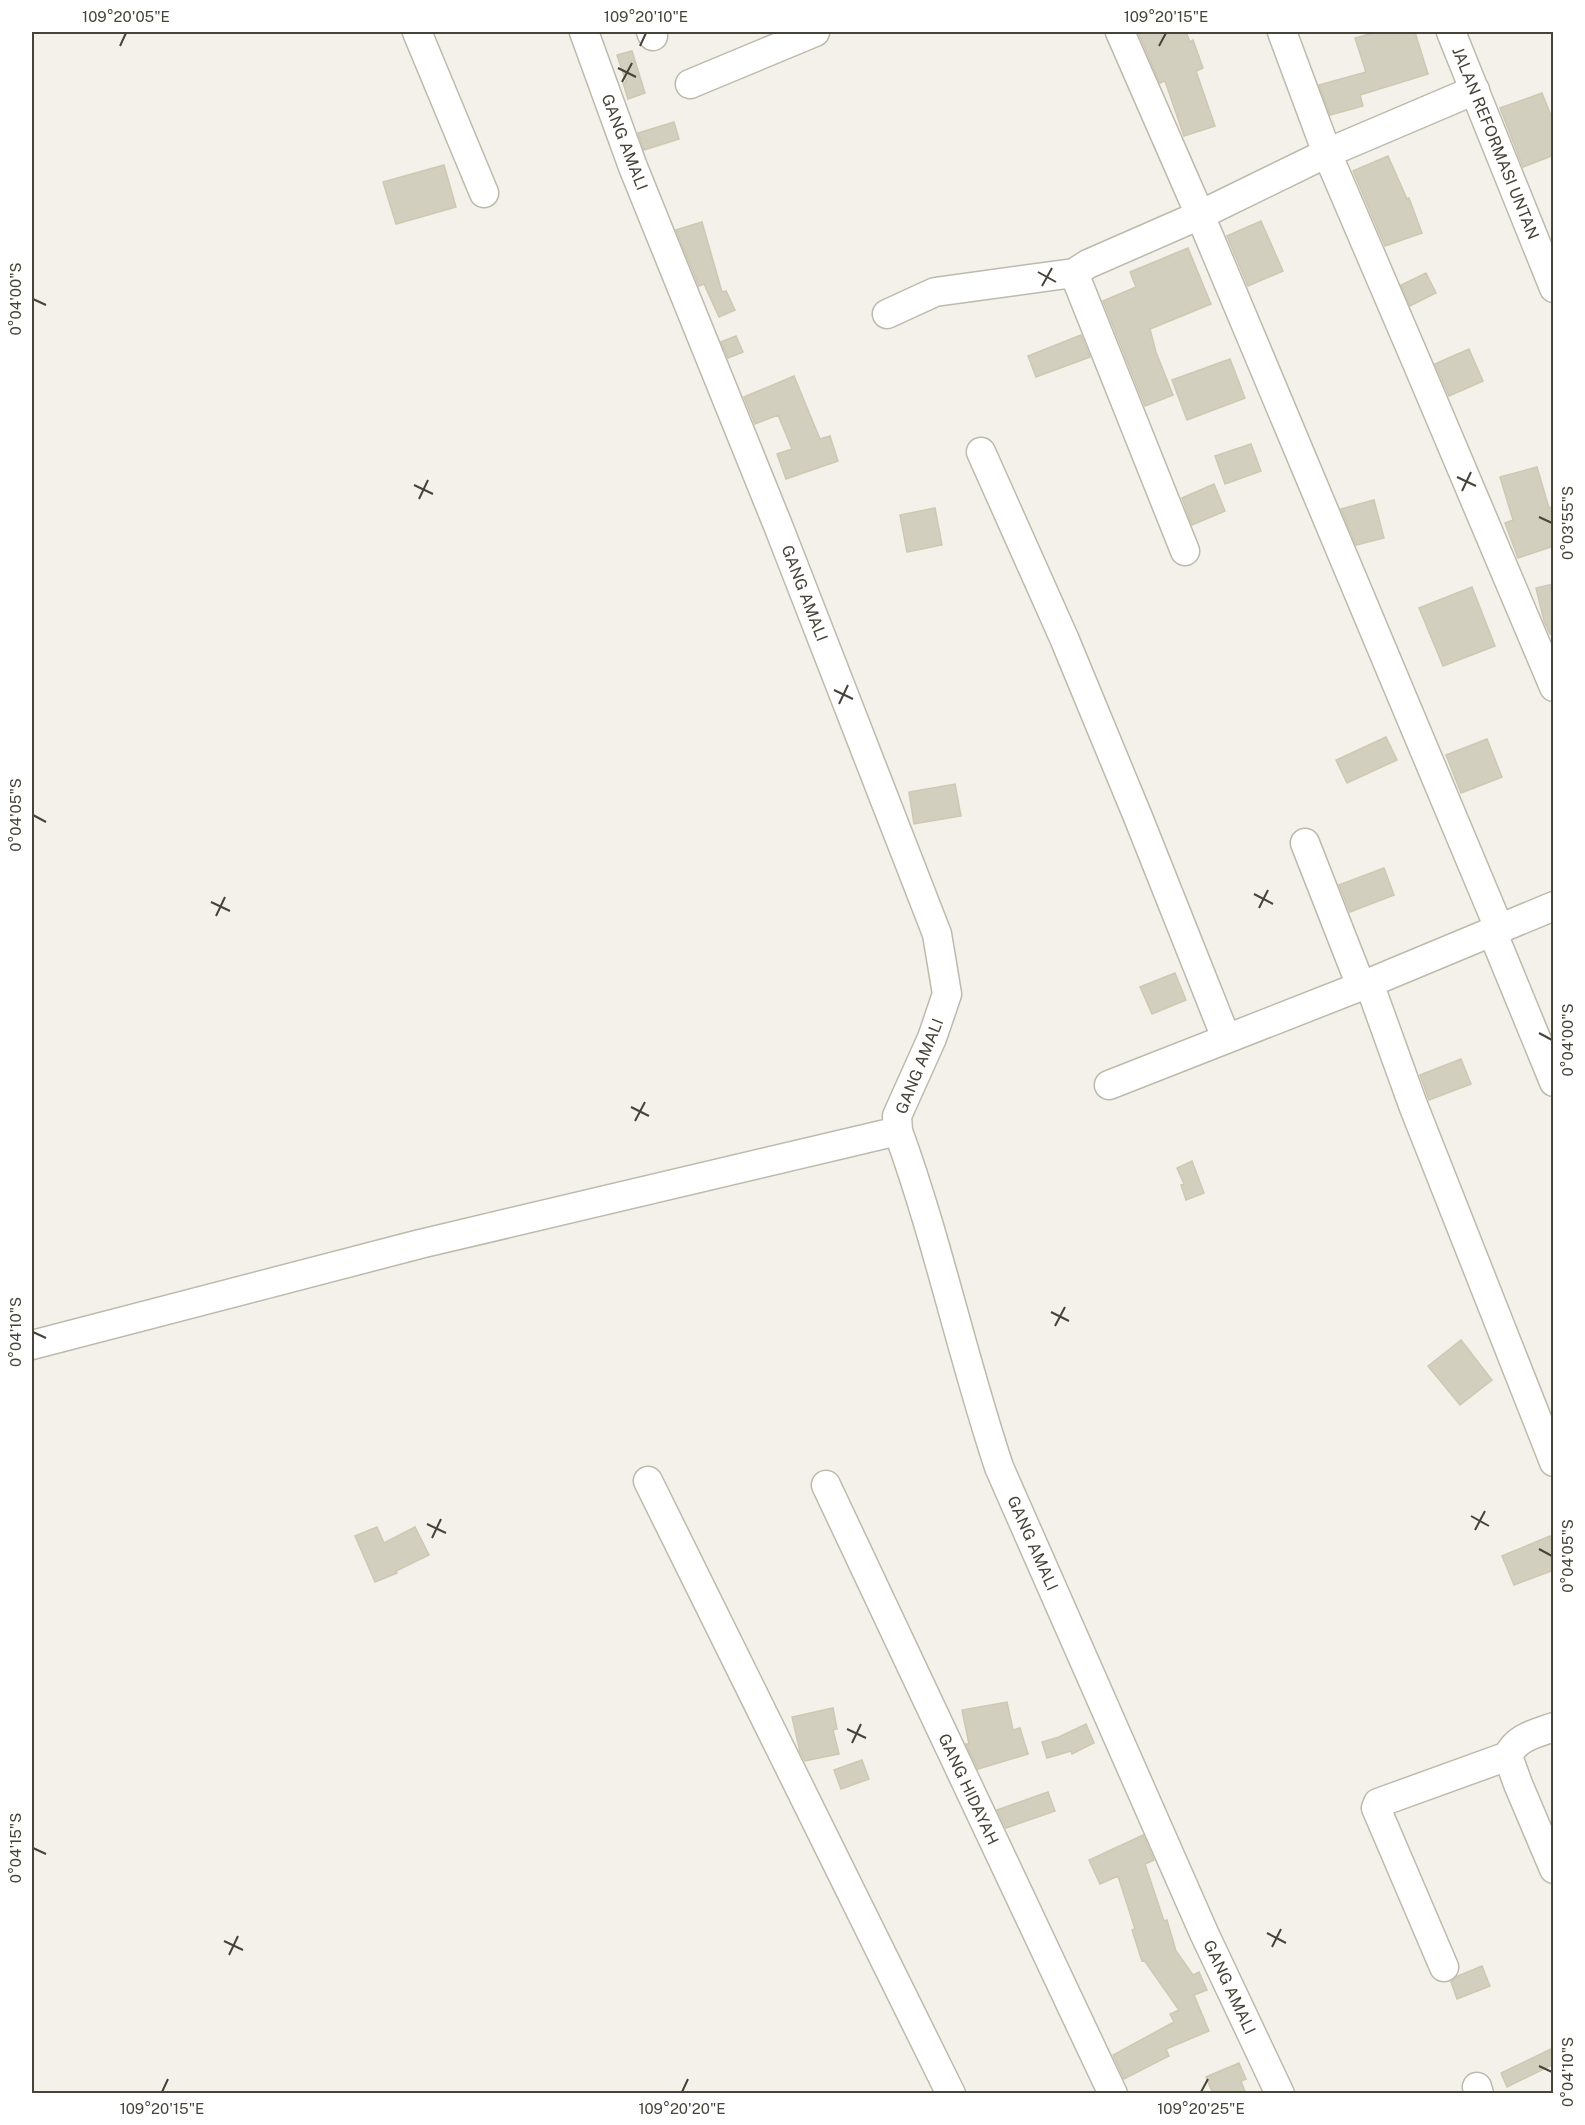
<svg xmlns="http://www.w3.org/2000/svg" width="1585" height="2125" viewBox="0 0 1585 2125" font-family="'Public Sans',sans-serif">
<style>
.building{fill:#d3cfbf;stroke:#cec8b3;stroke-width:1.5}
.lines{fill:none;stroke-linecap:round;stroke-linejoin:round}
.minor-casing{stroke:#bdbaac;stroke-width:31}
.minor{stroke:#fff;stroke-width:28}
.ticks{fill:none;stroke:#464338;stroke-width:2}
.labels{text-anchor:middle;stroke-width:6;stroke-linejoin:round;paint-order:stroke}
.street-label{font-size:16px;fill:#464338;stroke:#fff}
.neatline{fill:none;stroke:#464338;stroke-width:2}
.ticks-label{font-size:15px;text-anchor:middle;fill:#464338}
</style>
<rect width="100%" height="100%" fill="#f3f1e9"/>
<path class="building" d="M1138,32H1186L1190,42L1193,40L1203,68L1196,71L1215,126L1184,136L1165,81L1160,83Z
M1377,32H1415L1428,74L1360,95L1363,106L1330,115L1319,85L1366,72L1355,38Z
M632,51L645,93L628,99L623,83L626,82L617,55Z
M1542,93L1554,123V155L1523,167L1500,108Z
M674,122L679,139L644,150L638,133Z
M1388,156L1407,199L1409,198L1422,233L1385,246L1353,171Z
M444,165L456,207L396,224L383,182Z
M1261,221L1283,271L1248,286L1227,236Z
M702,222L722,292L726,291L735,310L719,317L704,284L699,286L676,230Z
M1188,248L1211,304L1150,329L1156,352L1173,395L1145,406L1103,301L1136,287L1130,272Z
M1426,273L1436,293L1410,306L1401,285Z
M1081,335L1090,357L1036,377L1028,356Z
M736,336L743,352L728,358L721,342Z
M1469,349L1483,381L1449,396L1435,364Z
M1230,359L1245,398L1187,420L1172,380Z
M794,376L820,439L830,436L838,461L786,479L777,454L792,449L778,415L755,424L744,397Z
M1251,444L1261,471L1225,484L1215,456Z
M1537,467L1549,508L1554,506V546L1518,558L1505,523L1513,520L1500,477Z
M1214,484L1225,511L1192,525L1182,498Z
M1374,500L1384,538L1356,545L1341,509Z
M935,508L942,545L907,552L900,515Z
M1554,584V634H1550L1544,621L1536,588Z
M1472,587L1495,646L1443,666L1419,608Z
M1386,737L1397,760L1347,783L1336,760Z
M1487,739L1502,777L1461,793L1446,755Z
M955,784L961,816L914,824L909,792Z
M1384,868L1394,895L1350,912L1339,885Z
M1175,973L1186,1000L1152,1014L1140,987Z
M1461,1059L1471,1084L1429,1100L1420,1075Z
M1192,1161L1204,1193L1186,1200L1181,1185L1184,1184L1177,1168Z
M1461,1340L1492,1380L1460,1405L1428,1366Z
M377,1527L384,1543L415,1527L429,1555L396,1571L397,1573L375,1582L355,1536Z
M1550,1536L1554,1546V1570L1514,1585L1502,1556Z
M1007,1702L1013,1730L1020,1728L1028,1754L978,1769L966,1744H969L962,1710Z
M833,1708L837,1729L833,1730L839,1754L805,1761L800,1752L792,1717Z
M1086,1724L1094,1743L1072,1754L1071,1751L1047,1758L1042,1742L1059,1737Z
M862,1760L869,1779L841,1789L834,1770Z
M1048,1792L1055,1811L1006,1828L997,1810Z
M1143,1835L1154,1860L1145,1864L1164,1921L1167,1920L1176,1951L1193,1975L1199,1972L1207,1990L1194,1995L1209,2031L1166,2049L1169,2056L1124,2079L1113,2055L1174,2022L1170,2014L1179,2010L1144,1960L1142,1961L1132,1930L1135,1929L1118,1876L1100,1884L1089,1860Z
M1482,1966L1490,1986L1457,1999L1451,1982L1458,1976Z
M1551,2049L1554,2054V2064L1507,2087L1501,2073Z
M1239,2063L1246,2079L1241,2081L1246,2094H1213L1206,2077Z"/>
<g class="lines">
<defs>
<path id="minor" d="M417,32L484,193
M584,32L633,167L779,528L937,934L947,994L932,1038L897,1116L898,1131C938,1241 962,1356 999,1467L1204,1933L1280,2094
M651,32L653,36
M1120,32L1200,215L1499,928
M1282,32L1327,153L1417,363L1554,687
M1451,32L1554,288
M690,84L815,32
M887,314L935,292L1074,273
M981,452L1064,638L1138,817L1226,1038
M1185,551L1074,273L1088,264L1200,215L1327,153L1475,90
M1305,843L1361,986
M1492,931L1554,1082
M1369,983L1413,1105L1554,1462
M1109,1085L1369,983L1554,906
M32,1345L420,1244L898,1131
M648,1481L951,2094
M826,1485L1113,2094
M1554,1727C1535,1734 1516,1737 1508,1756L1518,1784L1554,1869
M1444,1967L1376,1808L1378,1803L1508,1756
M1477,2087L1479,2094"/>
</defs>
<use href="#minor" class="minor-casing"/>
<use href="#minor" class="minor"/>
</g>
<path class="ticks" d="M120,46L126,33M640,46L646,33M1159,46L1166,33M618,68L636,77M622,82L632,63M1038,272L1056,282M1042,286L1052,268M33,299L46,305M1457,477L1476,486M414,485L433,494M1462,491L1471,472M419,499L428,480M1539,517L1552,523M834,690L853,699M839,704L848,685M33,815L46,822M1254,894L1273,904M211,902L230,911M1259,908L1268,890M216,916L225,897M1539,1033L1552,1040M631,1107L649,1116M635,1121L645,1102M1051,1312L1069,1321M1055,1326L1065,1307M33,1332L46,1338M1471,1516L1489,1526M427,1524L446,1533M1475,1530L1485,1511M432,1538L441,1519M1539,1549L1552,1556M847,1729L866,1738M852,1743L861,1724M33,1848L46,1854M1267,1933L1286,1943M224,1941L243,1950M1272,1947L1281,1929M229,1955L238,1936M1539,2066L1552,2072M162,2092L168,2079M682,2092L688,2079M1201,2092L1208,2079"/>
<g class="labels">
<g class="street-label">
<text transform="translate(625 142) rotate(69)" y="6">GANG AMALI</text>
<text transform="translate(1496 143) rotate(68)" y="6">JALAN REFORMASI UNTAN</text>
<text transform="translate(805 593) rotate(69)" y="6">GANG AMALI</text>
<text transform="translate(919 1066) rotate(-68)" y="6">GANG AMALI</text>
<text transform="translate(1033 1543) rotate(66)" y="6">GANG AMALI</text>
<text transform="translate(969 1789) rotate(65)" y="6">GANG HIDAYAH</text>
<text transform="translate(1230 1987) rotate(65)" y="6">GANG AMALI</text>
</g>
</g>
<rect width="1585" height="2125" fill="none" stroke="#ffffff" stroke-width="66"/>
<rect x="33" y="33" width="1519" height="2059" class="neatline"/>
<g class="ticks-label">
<text x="126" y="22">109°20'05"E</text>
<text x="646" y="22">109°20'10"E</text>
<text x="1166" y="22">109°20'15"E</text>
<text transform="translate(16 299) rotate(-90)" y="5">0°04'00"S</text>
<text transform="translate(1568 523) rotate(-90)" y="5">0°03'55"S</text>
<text transform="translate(16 815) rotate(-90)" y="5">0°04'05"S</text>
<text transform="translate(1568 1040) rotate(-90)" y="5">0°04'00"S</text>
<text transform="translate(16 1332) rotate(-90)" y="5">0°04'10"S</text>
<text transform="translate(1568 1556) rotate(-90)" y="5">0°04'05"S</text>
<text transform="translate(16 1848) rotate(-90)" y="5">0°04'15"S</text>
<text transform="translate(1568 2072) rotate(-90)" y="5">0°04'10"S</text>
<text x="162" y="2114">109°20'15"E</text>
<text x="682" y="2114">109°20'20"E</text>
<text x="1201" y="2114">109°20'25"E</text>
</g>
</svg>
